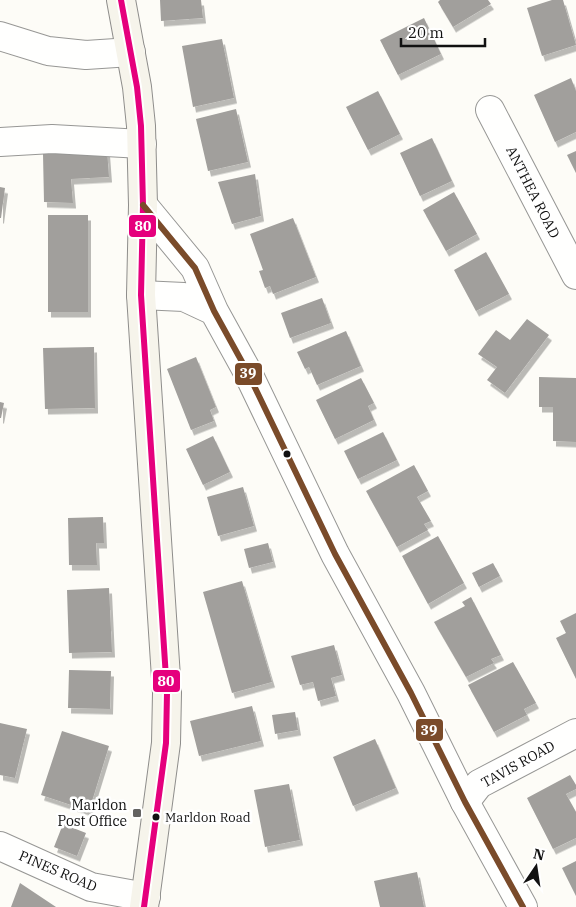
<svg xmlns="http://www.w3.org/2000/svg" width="576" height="907" viewBox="0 0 576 907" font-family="'IBM Plex Serif',serif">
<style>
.building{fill:#a19f9c;filter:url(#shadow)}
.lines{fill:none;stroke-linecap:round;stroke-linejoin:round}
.minor-casing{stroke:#979795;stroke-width:30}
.tertiary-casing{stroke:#979795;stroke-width:30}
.secondary-casing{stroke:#8e8d8b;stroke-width:30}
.minor{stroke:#fffffe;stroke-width:28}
.tertiary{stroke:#fffffe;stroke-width:28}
.secondary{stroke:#f6f4eb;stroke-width:28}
.bus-1-casing{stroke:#fff;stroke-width:10}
.bus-2-casing{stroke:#fff;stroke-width:10}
.bus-1{stroke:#e5007d;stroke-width:6}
.bus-2{stroke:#7a4b2a;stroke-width:6}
.bus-dot{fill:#111;stroke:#fff;stroke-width:2}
.poi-dot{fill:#646362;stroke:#fff;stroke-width:2}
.labels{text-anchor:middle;stroke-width:5;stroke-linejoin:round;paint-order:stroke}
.bus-label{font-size:13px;fill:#111;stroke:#fff;text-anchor:start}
.street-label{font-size:14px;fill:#111;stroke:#fff}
.poi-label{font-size:14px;fill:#111;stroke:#fff;text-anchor:end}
.line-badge{stroke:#fff;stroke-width:2}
.badge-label{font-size:14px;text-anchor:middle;font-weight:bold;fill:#fff}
</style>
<defs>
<filter id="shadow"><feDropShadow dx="3" dy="5.5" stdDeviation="0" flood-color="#0004"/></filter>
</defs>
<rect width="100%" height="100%" fill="#fdfcf7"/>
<path class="building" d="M160,0H201L203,18L161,21Z
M440,0H488L491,4L453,27L438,2Z
M552,0H563L576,45L542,56L527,8Z
M424,18L441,54L398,75L380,40Z
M222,39L234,98L193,107L182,46Z
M571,78L576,91V132L555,142L534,95Z
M378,91L400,134L368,150L346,107Z
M236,109L248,162L208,171L196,119Z
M432,138L452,181L420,196L400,153Z
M107,150L109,177L71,179L73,203L44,202L43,154Z
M576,151V173L567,155Z
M255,174L261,216L232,224L218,182Z
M0,187L5,188L1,218H0Z
M454,192L477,234L446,251L423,210Z
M48,215H88V312H48Z
M293,218L316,277L273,294L270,286L265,288L259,271L263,270L250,234Z
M486,252L509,294L476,311L454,270Z
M322,298L331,323L290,338L281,313Z
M527,319L549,335L505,393L487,380L497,367L478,354L496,330L510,340Z
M346,331L361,366L317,385L309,367L305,369L297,352Z
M94,347L95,408L45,409L43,348Z
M196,357L216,407L210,410L214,421L191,430L167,369Z
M539,377L576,378V442L553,441V407H539Z
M361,378L374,403L368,406L374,420L335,439L316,400Z
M0,402L4,403L1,418H0Z
M383,432L397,460L358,479L344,451Z
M213,436L230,472L203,485L186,449Z
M414,465L428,491L417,497L431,521L424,524L428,530L397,547L366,491Z
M243,487L254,526L218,536L207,497Z
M103,517L104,543H96L97,565H69L68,518Z
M438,536L464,583L428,604L402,556Z
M268,543L273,562L249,568L244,549Z
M493,563L500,576L479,587L472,573Z
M242,581L272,682L232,693L203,592Z
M109,588L112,652L69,653L67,590Z
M471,597L501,655L491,659L494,663L466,677L434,622L465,606L462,602Z
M576,613V679L556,638L566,633L560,621Z
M334,645L342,675L331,678L336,696L318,701L313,682L300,685L291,656Z
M513,662L536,703L524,709L527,715L494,732L468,685Z
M69,670L111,671L110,709L68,708Z
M252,706L261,741L199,756L190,721Z
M295,712L298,730L275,734L272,715Z
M0,723L27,729L15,778L0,775Z
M62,731L109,746L89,811L41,795Z
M375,739L396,788L353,806L333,757Z
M570,775L576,785V789L566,794L576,812V838L553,849L527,798Z
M289,784L300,840L265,847L254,790Z
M63,824L86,833L77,856L54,847Z
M576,861V896L562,868Z
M417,872L424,907H380L374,881Z
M20,883L56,907H11Z"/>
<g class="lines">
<defs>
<path id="minor" d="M0,36L48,51L86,55L131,52
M490,110L576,275
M0,142L52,139L142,144
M465,802L479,784L576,733
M0,846L91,887L146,897"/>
<path id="tertiary" d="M143,205L195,268L214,311L246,369L335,554L411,693L465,802L523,907
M141,295L184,297L214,311"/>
<path id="secondary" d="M121,0L137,87L141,126L143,205L141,295L167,693L166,743L144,907"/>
</defs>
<use href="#minor" class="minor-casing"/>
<use href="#tertiary" class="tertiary-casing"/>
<use href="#secondary" class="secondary-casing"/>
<use href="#minor" class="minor"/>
<use href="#tertiary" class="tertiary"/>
<use href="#secondary" class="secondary"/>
<defs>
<path id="bus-1" d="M121,0L137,87L141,126L143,205L141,295L167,693L166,743L144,907"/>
<path id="bus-2" d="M143,205L195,268L214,311L246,369L335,554L411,693L465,802L523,907"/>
</defs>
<use href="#bus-1" class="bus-1-casing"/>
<use href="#bus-2" class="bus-2-casing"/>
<use href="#bus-1" class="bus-1"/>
<use href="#bus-2" class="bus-2"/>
</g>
<g class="bus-dot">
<circle cx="287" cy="454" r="4.5"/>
<circle cx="156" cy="817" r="4.5"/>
</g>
<rect class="poi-dot" x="132" y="808" width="10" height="10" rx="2.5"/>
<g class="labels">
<g class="bus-label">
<text x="165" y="822">Marldon Road</text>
</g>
<g class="street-label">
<text transform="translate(533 192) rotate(63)" y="5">ANTHEA ROAD</text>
<text transform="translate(518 764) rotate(-29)" y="5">TAVIS ROAD</text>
<text transform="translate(58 871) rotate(23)" y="5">PINES ROAD</text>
</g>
<g class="poi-label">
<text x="127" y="810">Marldon<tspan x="127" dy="16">Post Office</tspan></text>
</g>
</g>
<g class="line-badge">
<rect x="128" y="214" width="29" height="24" rx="5" fill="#e5007d"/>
<rect x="234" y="362" width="29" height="24" rx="5" fill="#7a4b2a"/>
<rect x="152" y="669" width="29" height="24" rx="5" fill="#e5007d"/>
<rect x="415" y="718" width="29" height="24" rx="5" fill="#7a4b2a"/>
</g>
<g class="badge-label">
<text x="143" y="231">80</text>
<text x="248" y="378">39</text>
<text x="166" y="686">80</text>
<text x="429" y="735">39</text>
</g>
<g transform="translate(536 867) rotate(13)" stroke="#ffffff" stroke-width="4" paint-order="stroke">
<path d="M0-4L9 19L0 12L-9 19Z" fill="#111111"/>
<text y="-8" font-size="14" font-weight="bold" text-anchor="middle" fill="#111111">N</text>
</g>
<path d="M401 38v8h84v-8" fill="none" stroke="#111111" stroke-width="2.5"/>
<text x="408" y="38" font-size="15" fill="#111111" stroke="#ffffff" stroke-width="4" paint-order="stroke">20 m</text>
</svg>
